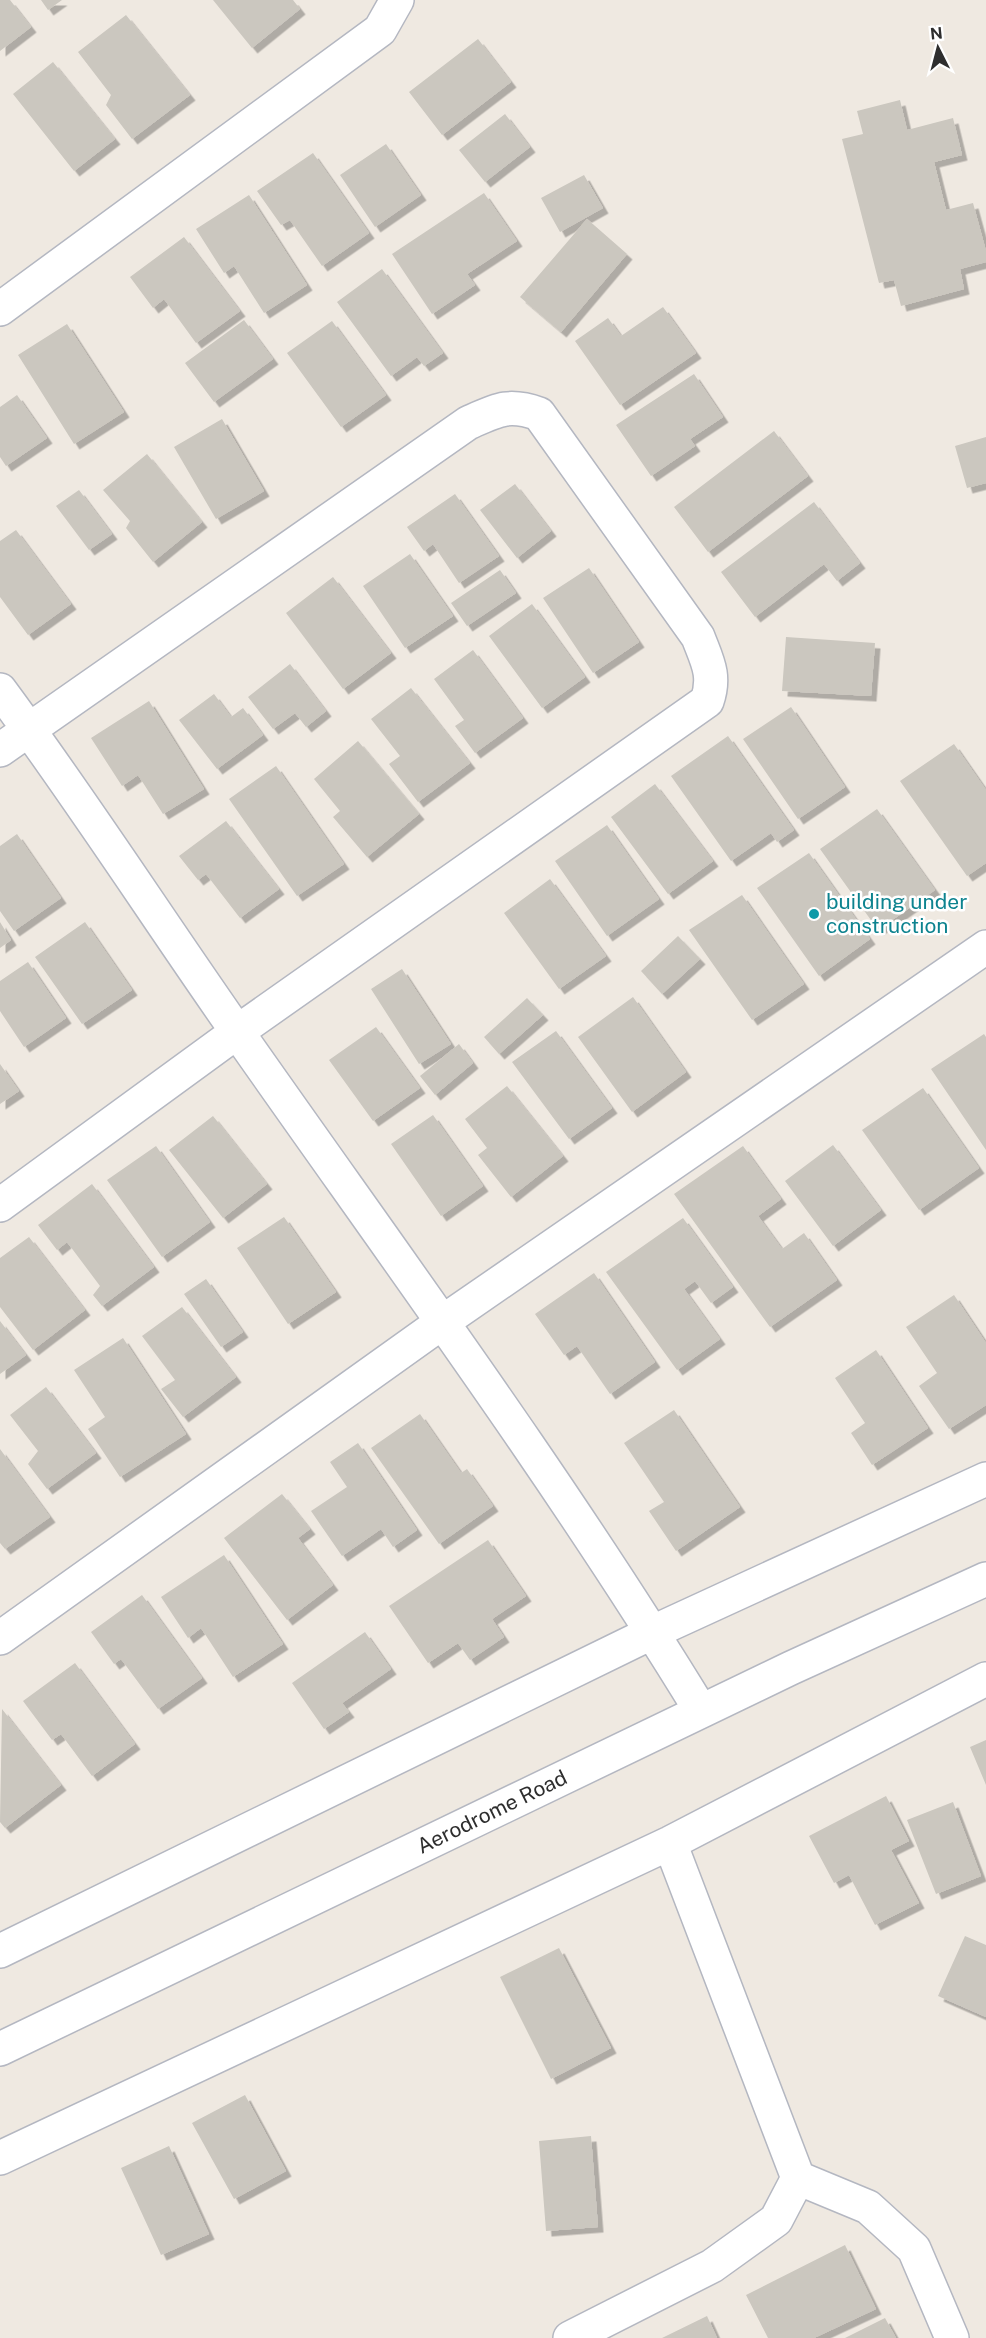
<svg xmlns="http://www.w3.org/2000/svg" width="986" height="2338" viewBox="0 0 986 2338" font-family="'Public Sans',sans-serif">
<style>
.building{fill:#cbc7bf;filter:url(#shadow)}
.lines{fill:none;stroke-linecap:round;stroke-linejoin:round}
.minor-casing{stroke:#b4b7c1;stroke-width:36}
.minor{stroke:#fff;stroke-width:33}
.culture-dot{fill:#0f9aa8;stroke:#fff;stroke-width:2}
.labels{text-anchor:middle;stroke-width:5;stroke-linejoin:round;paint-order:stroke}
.culture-label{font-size:21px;fill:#0d838f;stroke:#fff;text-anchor:start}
.street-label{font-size:21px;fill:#2e2e2e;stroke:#fff}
</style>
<defs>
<filter id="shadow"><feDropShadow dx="5.5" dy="5.5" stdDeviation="0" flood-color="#0004"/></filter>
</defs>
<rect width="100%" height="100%" fill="#efe9e1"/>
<path class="building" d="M0,0H10L31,27L0,51Z
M41,0H62L48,10Z
M213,0H293L300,9L252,48Z
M126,15L190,95L132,139L106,105L111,95L78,52Z
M478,39L511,82L442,135L409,92Z
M53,62L115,139L74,171L13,94Z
M900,100L907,130L953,118L962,155L934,162L946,210L973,203L986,251V262L960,269L964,289L901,306L894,280L879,283L842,139L863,134L857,111Z
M505,114L530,147L485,182L459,150Z
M386,144L421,195L375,227L340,175Z
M313,153L369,233L322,266L290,220L281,225L257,191Z
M584,175L603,208L560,232L541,198Z
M484,193L517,241L467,274L475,285L432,314L392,254Z
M249,195L307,285L264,313L234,266L224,273L196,229Z
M587,219L627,254L561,332L520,297Z
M184,237L240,311L196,343L164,299L153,308L130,277Z
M382,269L443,353L424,366L417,357L391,376L337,302Z
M663,307L696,353L620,405L575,341L608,318L621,336Z
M244,320L273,359L214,402L185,363Z
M332,321L386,395L341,427L287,353Z
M67,324L124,412L74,444L18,355Z
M694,374L723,417L690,439L695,446L651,476L616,425Z
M17,395L47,438L6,466L0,457V407Z
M222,419L264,491L216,519L174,447Z
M774,431L808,476L708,552L674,507Z
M986,437V483L967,488L955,446Z
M147,454L202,522L153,562L126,528L130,521L103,490Z
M515,484L551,531L517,558L480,510Z
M79,490L112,534L89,550L56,506Z
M455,494L499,556L459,583L433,544L424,551L407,527Z
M814,502L860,563L837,581L824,564L755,617L721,572Z
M16,530L71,604L28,635L0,597V541Z
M410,554L453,616L405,648L363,586Z
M589,568L639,642L593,673L543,598Z
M500,570L516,593L467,626L451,603Z
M333,577L391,653L343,689L286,613Z
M532,604L585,677L542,708L489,636Z
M786,637L875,643L871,696L782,691Z
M473,650L523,718L475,753L455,726L464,720L434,679Z
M290,664L326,711L306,727L295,713L273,729L248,697Z
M411,688L470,763L418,802L389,764L400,756L371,719Z
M214,694L231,717L243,708L263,735L217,769L179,720Z
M149,701L204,789L163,814L138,775L122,786L91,738Z
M791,707L845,787L798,819L743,739Z
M728,736L794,830L777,842L771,833L731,861L671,776Z
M358,741L419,814L367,857L333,817L340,811L314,779Z
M954,744L986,790V863L967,876L900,781Z
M276,766L344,864L297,896L229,799Z
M655,784L713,861L668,894L611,817Z
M877,809L935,890L878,930L820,849Z
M226,821L279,889L240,918L206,874L198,880L179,856Z
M607,825L659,899L607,936L555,861Z
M17,834L61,898L14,931L0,911V846Z
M809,853L870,939L819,976L757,888Z
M550,879L606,956L559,989L504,913Z
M742,895L804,984L752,1020L689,930Z
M0,922L11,940L0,948Z
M85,922L132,990L82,1024L35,957Z
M678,936L700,959L662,994L641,971Z
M28,962L66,1018L24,1047L0,1011V981Z
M402,969L451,1044L419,1064L371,989Z
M633,997L686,1072L632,1112L578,1037Z
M527,998L543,1015L499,1054L484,1037Z
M376,1027L420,1088L373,1121L329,1060Z
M556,1031L612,1108L569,1139L512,1062Z
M984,1034L986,1037V1150L931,1069Z
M459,1044L473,1063L435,1095L420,1076Z
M0,1064L19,1091L0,1104Z
M507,1086L563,1156L511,1197L478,1155L487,1148L465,1119Z
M923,1088L979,1168L919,1210L862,1130Z
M433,1115L483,1186L441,1216L391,1144Z
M213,1116L267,1184L223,1218L169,1150Z
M833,1145L881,1210L833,1246L785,1181Z
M156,1146L210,1222L162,1257L107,1180Z
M743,1146L781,1199L758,1216L782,1249L804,1233L837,1280L770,1327L674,1194Z
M92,1184L154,1267L102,1306L93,1295L100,1286L67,1242L57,1250L38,1225Z
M284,1217L336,1292L288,1324L237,1248Z
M683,1218L733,1287L711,1303L695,1281L684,1289L720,1339L677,1370L606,1272Z
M29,1237L85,1310L33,1350L0,1307V1258Z
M594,1273L655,1362L610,1394L577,1346L564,1355L535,1314Z
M206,1279L243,1332L221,1347L184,1294Z
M954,1295L986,1343V1405L949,1429L919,1386L937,1373L906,1327Z
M182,1307L236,1377L183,1417L161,1389L175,1380L142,1336Z
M0,1321L26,1355L0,1374Z
M123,1338L186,1434L120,1477L88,1429L105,1417L74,1370Z
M876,1350L928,1428L872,1465L851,1433L865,1423L835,1378Z
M46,1387L96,1453L47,1489L28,1464L38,1451L10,1415Z
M674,1410L740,1507L676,1551L649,1511L664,1502L624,1443Z
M420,1414L461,1473L467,1469L493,1506L439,1544L371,1448Z
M358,1443L417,1530L393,1547L381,1529L342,1556L311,1511L347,1487L330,1462Z
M0,1449L50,1517L5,1549L0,1543Z
M282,1494L310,1529L298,1538L333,1585L287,1620L224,1538Z
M488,1540L526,1596L492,1619L504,1637L470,1660L458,1643L428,1663L389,1606Z
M224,1555L283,1644L233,1677L201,1628L188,1638L161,1597Z
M142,1595L202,1678L158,1709L121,1659L114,1664L91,1632Z
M365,1632L391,1669L342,1703L349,1712L324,1729L292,1683Z
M75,1663L135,1744L92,1776L61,1734L52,1740L23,1701Z
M2,1709L61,1785L5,1828L0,1822Z
M986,1740V1785L970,1747Z
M886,1796L909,1841L891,1850L919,1903L875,1925L849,1875L834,1883L809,1836Z
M953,1802L981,1876L936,1894L907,1820Z
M965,1936L986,1945V2017L938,1996Z
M559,1948L611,2048L551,2079L500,1977Z
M245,2095L286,2171L234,2199L192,2123Z
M591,2136L598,2227L546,2231L539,2141Z
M169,2146L209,2234L161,2255L121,2168Z
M845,2245L876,2309L814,2338H768L746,2295Z
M707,2316L717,2338H662Z
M885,2318L896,2338H845Z"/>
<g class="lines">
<defs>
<path id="minor" d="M0,309L380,30L397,0
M0,690C83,802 158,919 238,1033C395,1257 558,1477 701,1711
M0,750L468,423C497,410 508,403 539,414L698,637C707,661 716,675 707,701L237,1032L0,1205
M0,1638L444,1321L986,947
M0,1951L653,1632L986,1479
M0,2049L791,1668L986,1579
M0,2158L670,1843L986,1679
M798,2178L868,2207L914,2249L952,2338
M570,2338L712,2266L776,2220L798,2178L670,1843"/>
</defs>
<use href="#minor" class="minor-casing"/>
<use href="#minor" class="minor"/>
</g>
<circle class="culture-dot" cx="814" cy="914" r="6"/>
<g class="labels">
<g class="culture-label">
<text x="826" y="909">building under<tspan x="826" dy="24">construction</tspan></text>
</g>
<g class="street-label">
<text transform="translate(492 1812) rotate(-26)" y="7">Aerodrome Road</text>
</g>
</g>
<g transform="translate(938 48) rotate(354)" stroke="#ffffff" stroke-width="4.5" paint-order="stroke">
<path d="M0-4.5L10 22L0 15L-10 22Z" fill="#2e2e2e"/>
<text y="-9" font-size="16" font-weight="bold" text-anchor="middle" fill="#2e2e2e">N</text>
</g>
</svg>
